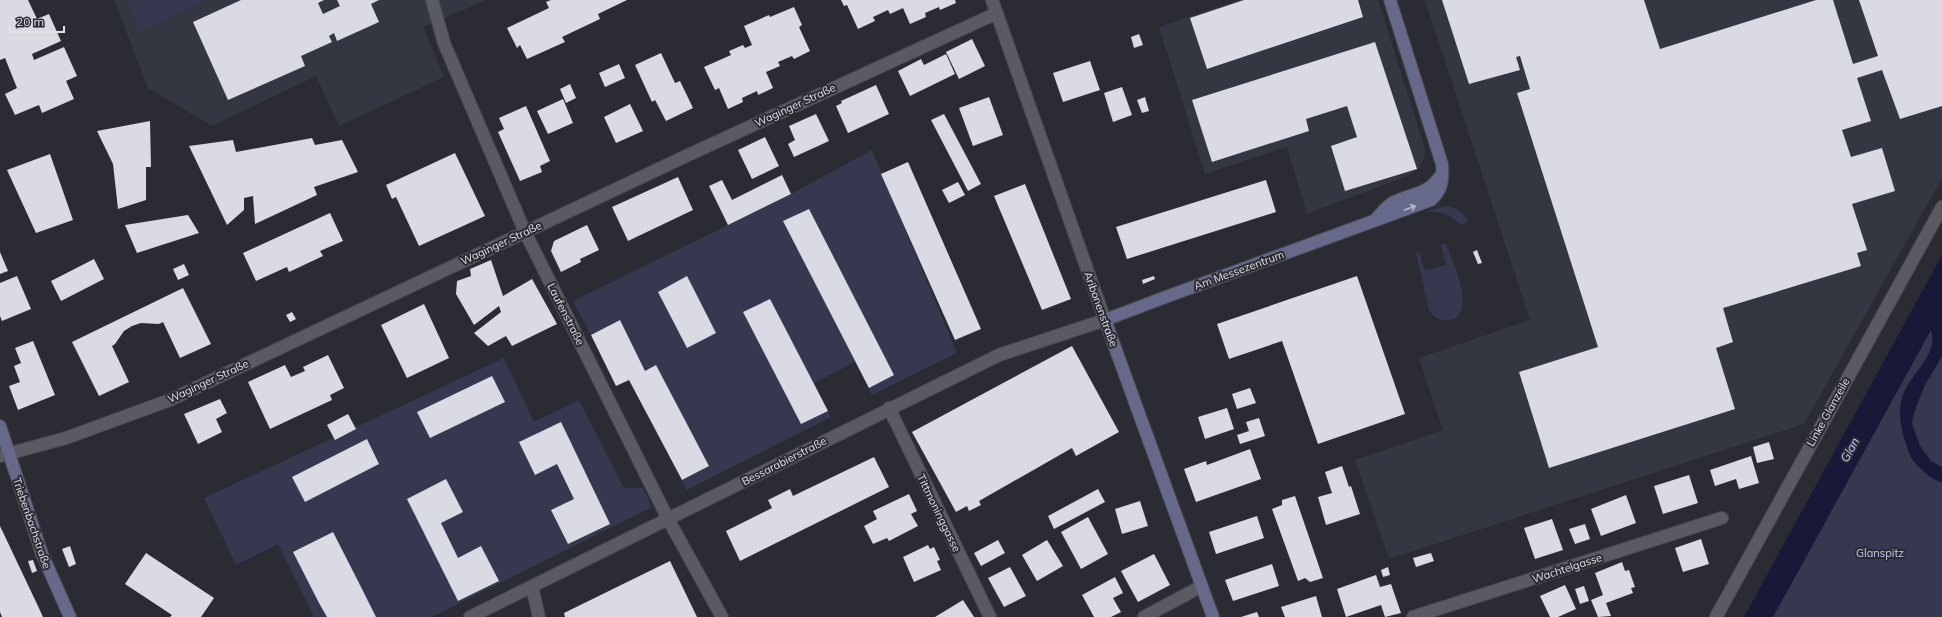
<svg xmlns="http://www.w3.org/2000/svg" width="1942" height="617" viewBox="0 0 1942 617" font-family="Mulish,sans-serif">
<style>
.built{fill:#343642}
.green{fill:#35384e}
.water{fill:#181839}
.building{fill:#d9dae4}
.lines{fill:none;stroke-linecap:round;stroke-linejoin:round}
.street-casing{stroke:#494950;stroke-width:14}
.secondary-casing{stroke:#494950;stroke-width:14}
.street{stroke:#595a62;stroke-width:12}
.secondary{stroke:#67698a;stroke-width:12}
.oneway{stroke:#b6b7c6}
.labels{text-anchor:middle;stroke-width:4;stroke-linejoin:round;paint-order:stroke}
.street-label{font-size:11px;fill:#e1e1e6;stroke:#2b2b33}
.park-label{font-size:11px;fill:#c8cdf4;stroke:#2b2b33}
.water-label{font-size:12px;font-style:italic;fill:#c4c9fe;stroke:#2b2b33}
</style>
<rect width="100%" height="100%" fill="#2b2b33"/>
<path class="built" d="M114,0H487L423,27L444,77L339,126L316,76L212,126L148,88Z
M1239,0H1378L1423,142L1425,153L1421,166L1410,175L1307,214L1287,147L1205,174L1159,27Z
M1425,0H1942V178L1804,424L1389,559L1355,460L1443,430L1419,358L1530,320Z"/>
<path class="green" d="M127,0H208L141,31Z
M872,150L957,353L872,395L855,362L814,383L831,417L687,490L682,480L709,465L656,366L645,371L620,320L591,335L573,301L791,194Z
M1447,206C1458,209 1464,212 1469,222L1460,225C1450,213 1438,211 1423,212Z
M1446,243C1453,265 1472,298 1457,318C1445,322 1436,321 1429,310L1416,253L1419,252L1425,270L1446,265L1441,245Z
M1942,309V617H1773L1931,329Z
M504,358L534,422L579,400L624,488H643L652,507L432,617H314L278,544L236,565L204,498Z"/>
<path class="water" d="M1942,255V356L1924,387L1914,413L1912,423L1920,446L1931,461L1942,467V482C1932,481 1922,470 1915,463C1909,455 1907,447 1904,438C1900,424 1898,409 1903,395C1910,374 1939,355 1931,330L1773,617H1744Z"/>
<path class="building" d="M0,0H28L37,19L49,14L61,41L32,54L34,60L64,47L77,76L66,81L74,99L42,113L39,105L15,115L5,94L17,88L5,58L0,60Z
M241,0H324L318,3L323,14L340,6L337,0H379L371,4L379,22L337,41L334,33L329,36L332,42L301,56L305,66L228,100L193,22Z
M551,0H627L598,14L600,19L562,37L565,42L527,59L520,45L517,48L507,28L549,8L546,2Z
M841,0H955L956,3L940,10L939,7L925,13L926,17L910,24L903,8L890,14L888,10L873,17L875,21L858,29L847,5L844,6Z
M1244,0H1358L1363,17L1207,69L1190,18Z
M1442,0H1644L1660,49L1816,0H1833L1853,64L1878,56L1859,0H1942V106L1900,119L1882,70L1857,78L1871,121L1842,130L1851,157L1882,148L1895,191L1852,204L1867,250L1857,253L1861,266L1723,308L1733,342L1716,348L1735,409L1549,468L1519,372L1598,347L1517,93L1530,89L1520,56L1516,57L1520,70L1469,84Z
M794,7L802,25L799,27L810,51L794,59L792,56L778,62L780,66L766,72L773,88L758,95L757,91L742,98L743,102L728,109L719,88L715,90L704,67L731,55L729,51L743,45L745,48L752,45L744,26L769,15L770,17Z
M1139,34L1143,45L1134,48L1131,37Z
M972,39L985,66L959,79L946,52Z
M1375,42L1417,169L1345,191L1331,146L1357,137L1347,106L1306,119L1309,131L1212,162L1192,100Z
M661,53L675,83L680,81L693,108L666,121L655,100L652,102L635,65Z
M946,54L955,74L910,96L898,71L921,59L924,65Z
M1090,61L1100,90L1063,102L1053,73Z
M619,64L625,78L605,87L599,73Z
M570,84L576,98L566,103L560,89Z
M876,85L889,114L848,133L836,106L842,103L841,101Z
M1122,87L1132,115L1113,122L1104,93Z
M989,97L1003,135L973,146L959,108Z
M1145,97L1149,111L1142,113L1137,100Z
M563,99L573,123L548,134L537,111Z
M630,104L643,131L616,143L604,117Z
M526,106L550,161L540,166L542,172L520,181L498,132L504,129L499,118Z
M816,114L829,141L794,157L788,144L795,140L789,126Z
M944,114L981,184L968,191L931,120Z
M150,121L151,167H146V200L118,209L113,164L97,131Z
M765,137L779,166L752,179L738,150Z
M312,138L315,145L342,140L358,172L314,187L317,195L255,224L253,196L244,198V210L227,225L189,146L233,140L236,152Z
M455,153L485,216L419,246L396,197L392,199L386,185Z
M50,154L73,220L36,233L7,170Z
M908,162L981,329L955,340L881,174Z
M782,175L791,194L728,225L709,186L722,180L732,200Z
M678,177L693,210L628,241L612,207Z
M1266,180L1276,212L1127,259L1116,227Z
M958,182L965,195L949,203L942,190Z
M1025,184L1071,299L1042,310L994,196Z
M809,209L894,375L869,388L783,221Z
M330,213L343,241L320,251L323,256L289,272L287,267L256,281L243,253Z
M188,215L199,233L137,253L125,225Z
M587,225L599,250L580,259L581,262L561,272L551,251L554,241Z
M1477,250L1482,263L1478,264L1473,252Z
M0,252L8,271L0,274Z
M94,259L104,279L61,301L51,281Z
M491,260L503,296L532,279L557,324L512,346L506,336L488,346L474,333L501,312L499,306L474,325L456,294L457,281L471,276L470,269Z
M184,264L189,275L178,280L173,269Z
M17,276L31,309L2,321L0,316V283Z
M687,276L716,333L687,348L658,292Z
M1154,276L1155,279L1143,284L1142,280Z
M1357,276L1405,414L1318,444L1282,341L1229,359L1217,324Z
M183,288L211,344L180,358L163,322L159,324L141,323L132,326L124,331L115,344L112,346L129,382L99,396L72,342Z
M770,299L828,411L801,424L743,312Z
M424,304L449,358L407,378L381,325Z
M292,312L296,319L290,322L286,315Z
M620,320L645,371L656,365L709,466L682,480L629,380L616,386L591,335Z
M33,341L55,395L18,410L9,386L20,382L14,366L21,363L15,348Z
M1072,346L1119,432L1076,456L1072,448L979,501L981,505L969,511L967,506L956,512L912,432Z
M328,355L344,388L330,395L332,400L270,429L248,382L285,365L291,377L305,371L303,367Z
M492,376L505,402L430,438L417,412Z
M1250,388L1256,403L1237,409L1232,394Z
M220,399L227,413L216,419L222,432L198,444L184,414Z
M1227,408L1234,429L1205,439L1198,417Z
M348,414L356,429L335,440L327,425Z
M1259,418L1265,436L1240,444L1237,435L1249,431L1246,422Z
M561,422L610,524L568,544L551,510L574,499L557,464L535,475L519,442Z
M367,439L379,464L305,502L292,477Z
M1769,442L1774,459L1757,463L1753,447Z
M1250,449L1261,479L1196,502L1184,469L1206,461L1207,465Z
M1751,456L1759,483L1739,489L1736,479L1715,486L1710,470Z
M874,457L889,487L740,561L726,531L772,508L768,500L790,489L793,496Z
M1342,466L1349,487L1351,486L1360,514L1326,525L1318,497L1332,493L1325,472Z
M1689,475L1698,503L1663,514L1654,486Z
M446,479L463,512L441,523L458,558L481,546L499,581L458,601L407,499Z
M1098,489L1105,502L1054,529L1048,516Z
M909,494L917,511L911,514L918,526L889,541L887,538L873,544L864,526L877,519L873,511Z
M1626,495L1636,523L1601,536L1591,509Z
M1295,496L1323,578L1310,582L1305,578L1298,581L1272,509L1282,505V500Z
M1140,501L1148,526L1122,534L1115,509Z
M1257,516L1264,538L1216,554L1209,532Z
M1088,517L1108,554L1081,569L1061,532Z
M1552,519L1563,550L1535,559L1524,528Z
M1585,524L1590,539L1575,544L1569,529Z
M0,526L37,604L43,617H2L0,612Z
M333,532L359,583L376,617H327L319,603L293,552Z
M1701,539L1709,564L1683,572L1675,548Z
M998,540L1005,553L981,566L974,553Z
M1047,540L1063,566L1037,581L1022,555Z
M928,545L930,549L934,547L940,560L937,561L941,570L914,582L903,557Z
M70,546L76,564L69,567L62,549Z
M146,553L214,598L201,617H170L172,615L125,584Z
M1431,553L1434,561L1416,567L1413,558Z
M1154,554L1170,585L1138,602L1121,571Z
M33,560L37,571L32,573L28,561Z
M670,561L697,617H565L564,613Z
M1622,562L1625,571L1629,570L1635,587L1631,588L1633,593L1606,603L1611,616L1598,617L1591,600L1603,595L1595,573Z
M1272,564L1279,586L1233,601L1225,580Z
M1010,567L1026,596L1004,607L988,578Z
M1388,567L1390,575L1383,577L1381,570Z
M1376,575L1380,587L1391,584L1401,613L1385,617L1381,605L1346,617L1337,589Z
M1115,577L1123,593L1113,598L1121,612L1111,617H1094L1082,595Z
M1565,585L1576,609L1558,617H1550L1540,596Z
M1584,586L1589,601L1580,604L1575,589Z
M1316,596L1322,617H1285L1281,607Z
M963,600L974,617H935Z
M1257,612L1259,617H1241Z"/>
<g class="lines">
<defs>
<path id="street" d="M432,0L444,43L525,232L668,519L722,617
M889,408L990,617
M0,456L66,438L170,400L686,156L997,13
M532,587L539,617
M470,617L999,355L1105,320L992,0
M1144,617L1202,586
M1413,617L1722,518
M1716,617L1942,207"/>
<path id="secondary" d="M1376,219C1381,214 1387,205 1394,202C1414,192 1427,196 1441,175
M0,426L42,554L70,617
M1213,617L1105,320L1163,298L1431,200C1443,190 1443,178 1442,164L1390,0"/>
</defs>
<use href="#street" class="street-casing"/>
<use href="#secondary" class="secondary-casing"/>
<use href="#street" class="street"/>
<use href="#secondary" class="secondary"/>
</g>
<defs><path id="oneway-shaft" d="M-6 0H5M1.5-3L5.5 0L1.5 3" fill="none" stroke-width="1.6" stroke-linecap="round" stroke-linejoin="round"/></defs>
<use class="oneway" href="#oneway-shaft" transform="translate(1410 208) rotate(-20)"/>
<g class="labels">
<g class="street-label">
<text transform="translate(795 105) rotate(-25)" y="4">Waginger Straße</text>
<text transform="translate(501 243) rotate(-25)" y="4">Waginger Straße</text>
<text transform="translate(1239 270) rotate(-20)" y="4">Am Messezentrum</text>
<text transform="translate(1101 309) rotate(70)" y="4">Aribonenstraße</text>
<text transform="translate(566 314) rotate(63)" y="4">Laufenstraße</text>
<text transform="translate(208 381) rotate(-25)" y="4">Waginger Straße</text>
<text transform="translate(1828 412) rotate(-61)" y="4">Linke Glanzeile</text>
<text transform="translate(784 461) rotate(-27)" y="4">Bessarabierstraße</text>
<text transform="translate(939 513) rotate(64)" y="4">Tittmoninggasse</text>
<text transform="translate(32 523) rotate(71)" y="4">Triebenbachstraße</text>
<text transform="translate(1567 568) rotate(-18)" y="4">Wachtelgasse</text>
</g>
<g class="park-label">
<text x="1880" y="557">Glanspitz</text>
</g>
<g class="water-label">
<text transform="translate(1850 450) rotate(-61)" y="4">Glan</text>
</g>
</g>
<path d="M10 26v6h54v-6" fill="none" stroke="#e1e1e6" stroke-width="2"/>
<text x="16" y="26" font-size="12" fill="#e1e1e6" stroke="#2b2b33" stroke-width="3" paint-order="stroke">20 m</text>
</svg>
